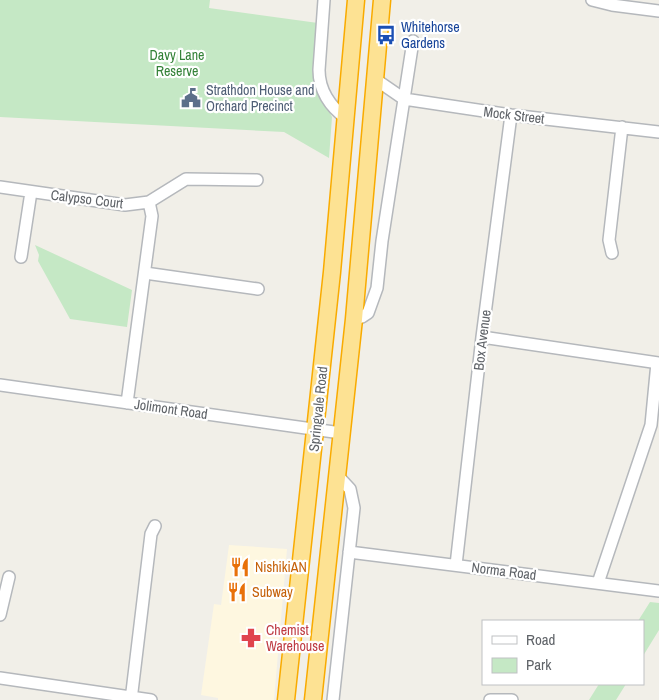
<svg xmlns="http://www.w3.org/2000/svg" width="659" height="700" viewBox="0 0 659 700" font-family="'Archivo Narrow',sans-serif">
<style>
.commercial{fill:#fef7e0}
.green{fill:#c5e8c5}
.lines{fill:none;stroke-linecap:round;stroke-linejoin:round}
.minor-casing{stroke:#b5b8bc;stroke-width:14}
.highway-casing{stroke:#f9ab00;stroke-width:19}
.minor{stroke:#fff;stroke-width:11}
.highway{stroke:#fde293;stroke-width:16}
.labels{text-anchor:middle;stroke-width:4.5;stroke-linejoin:round;paint-order:stroke}
.transit-label{font-size:14px;fill:#164399;stroke:#fff;text-anchor:start}
.park-label{font-size:14px;fill:#348238;stroke:#fff}
.service-label{font-size:14px;fill:#4e5e75;stroke:#fff;text-anchor:start}
.street-label{font-size:14px;fill:#5f6368;stroke:#fff}
.food-label{font-size:14px;fill:#c56008;stroke:#fff;text-anchor:start}
.health-label{font-size:14px;fill:#be3a42;stroke:#fff;text-anchor:start}
</style>
<rect width="100%" height="100%" fill="#f1efe8"/>
<path class="commercial" d="M229,545L287,549L274,700H218V698L201,695L214,604L221,605Z"/>
<path class="green" d="M0,0H210L209,8L318,23V89L332,117L329,158L284,132L0,117Z
M35,245L132,290L127,327L70,319L38,261L39,255Z
M650,602L659,603V630L643,656V621H638Z
M599,684H626L616,700H589Z"/>
<g class="lines">
<defs>
<path id="minor" d="M324,0L319,70C319,90 330,107 346,118
M592,0L612,5L659,11
M375,79L404,99L511,115L659,132
M0,187L125,205L149,202L186,179L257,180
M612,253L609,240L622,127
M21,257L31,192
M145,273L258,289
M354,319L362,317L368,313L377,288L382,241L413,41
M482,337L659,363
M0,385L341,433
M127,403L152,216L149,202
M349,552L659,591
M456,565L482,337L511,115
M598,583L651,425L657,363
M0,615L9,577
M0,678L151,700
M131,700L151,534L155,526
M333,700L354,508L350,489L337,475
M490,700H512"/>
<path id="highway" d="M286,700L332,272L356,0
M313,700L354,319L382,0"/>
</defs>
<use href="#minor" class="minor-casing"/>
<use href="#highway" class="highway-casing"/>
<use href="#minor" class="minor"/>
<use href="#highway" class="highway"/>
</g>
<defs>
<symbol id="bus-bare" viewBox="-9 -9 18 18"><path d="M-5-6H5V4H4V6H2V4H-2V6H-4V4H-5ZM-3.5-4V0h7V-4ZM-3.5 1.2v1.5H-2V1.2ZM2 1.2v1.5H3.5V1.2Z" fill="#1a4fb4" stroke="#fff" stroke-width="2.5" paint-order="stroke"/></symbol>
<symbol id="civic-bare" viewBox="-9 -9 18 18"><path d="M-.6-6.5H3V-4.5H.6V-3L4-1V1h2V6H-6V1h2V-1L-.6-3ZM-1.2 2.5V6h2.4V2.5Z" fill="#5c6f8a" stroke="#fff" stroke-width="2.5" paint-order="stroke"/></symbol>
<symbol id="restaurant-bare" viewBox="-9 -9 18 18"><path d="M-5-6h1v4h1v-4h1v4h1v-4h1v5L-1.5 .5V6h-2V.5L-5-1ZM5-6V6H3V1.5H1.5Q1.5-4 5-6Z" fill="#e8710a" stroke="#fff" stroke-width="2.5" paint-order="stroke"/></symbol>
<symbol id="pharmacy-bare" viewBox="-9 -9 18 18"><path d="M-2-6h4v4h4v4h-4v4h-4v-4h-4v-4h4Z" fill="#e0444e" stroke="#fff" stroke-width="2.5" paint-order="stroke"/></symbol>
</defs>
<g fill-rule="evenodd">
<use href="#bus-bare" x="372" y="21" width="28" height="28"/>
<use href="#civic-bare" x="177" y="84" width="28" height="28"/>
<use href="#restaurant-bare" x="226" y="553" width="28" height="28"/>
<use href="#restaurant-bare" x="223" y="578" width="28" height="28"/>
<use href="#pharmacy-bare" x="237" y="624" width="28" height="28"/>
</g>
<g class="labels">
<g class="transit-label">
<text x="401" y="32">Whitehorse<tspan x="401" dy="16">Gardens</tspan></text>
</g>
<g class="park-label">
<text x="177" y="60">Davy Lane<tspan x="177" dy="16">Reserve</tspan></text>
</g>
<g class="service-label">
<text x="206" y="95">Strathdon House and<tspan x="206" dy="16">Orchard Precinct</tspan></text>
</g>
<g class="street-label">
<text transform="translate(514 115) rotate(7)" y="5">Mock Street</text>
<text transform="translate(87 199) rotate(7)" y="5">Calypso Court</text>
<text transform="translate(482 340) rotate(-83)" y="5">Box Avenue</text>
<text transform="translate(171 409) rotate(8)" y="5">Jolimont Road</text>
<text transform="translate(318 409) rotate(-84)" y="5">Springvale Road</text>
<text transform="translate(504 571) rotate(7)" y="5">Norma Road</text>
</g>
<g class="food-label">
<text x="255" y="572">NishikiAN</text>
<text x="252" y="597">Subway</text>
</g>
<g class="health-label">
<text x="266" y="635">Chemist<tspan x="266" dy="16">Warehouse</tspan></text>
</g>
</g>
<rect x="482" y="620" width="162" height="65" fill="#ffffff" stroke="#bfc1c3"/>
<rect x="492" y="636" width="25" height="8" fill="#ffffff" stroke="#bfc1c3"/>
<text x="526" y="645" font-size="15" fill="#5f6368">Road</text>
<rect x="492" y="658" width="25" height="15" fill="#c5e8c5" stroke="#bfc1c3"/>
<text x="526" y="670" font-size="15" fill="#5f6368">Park</text>
</svg>
